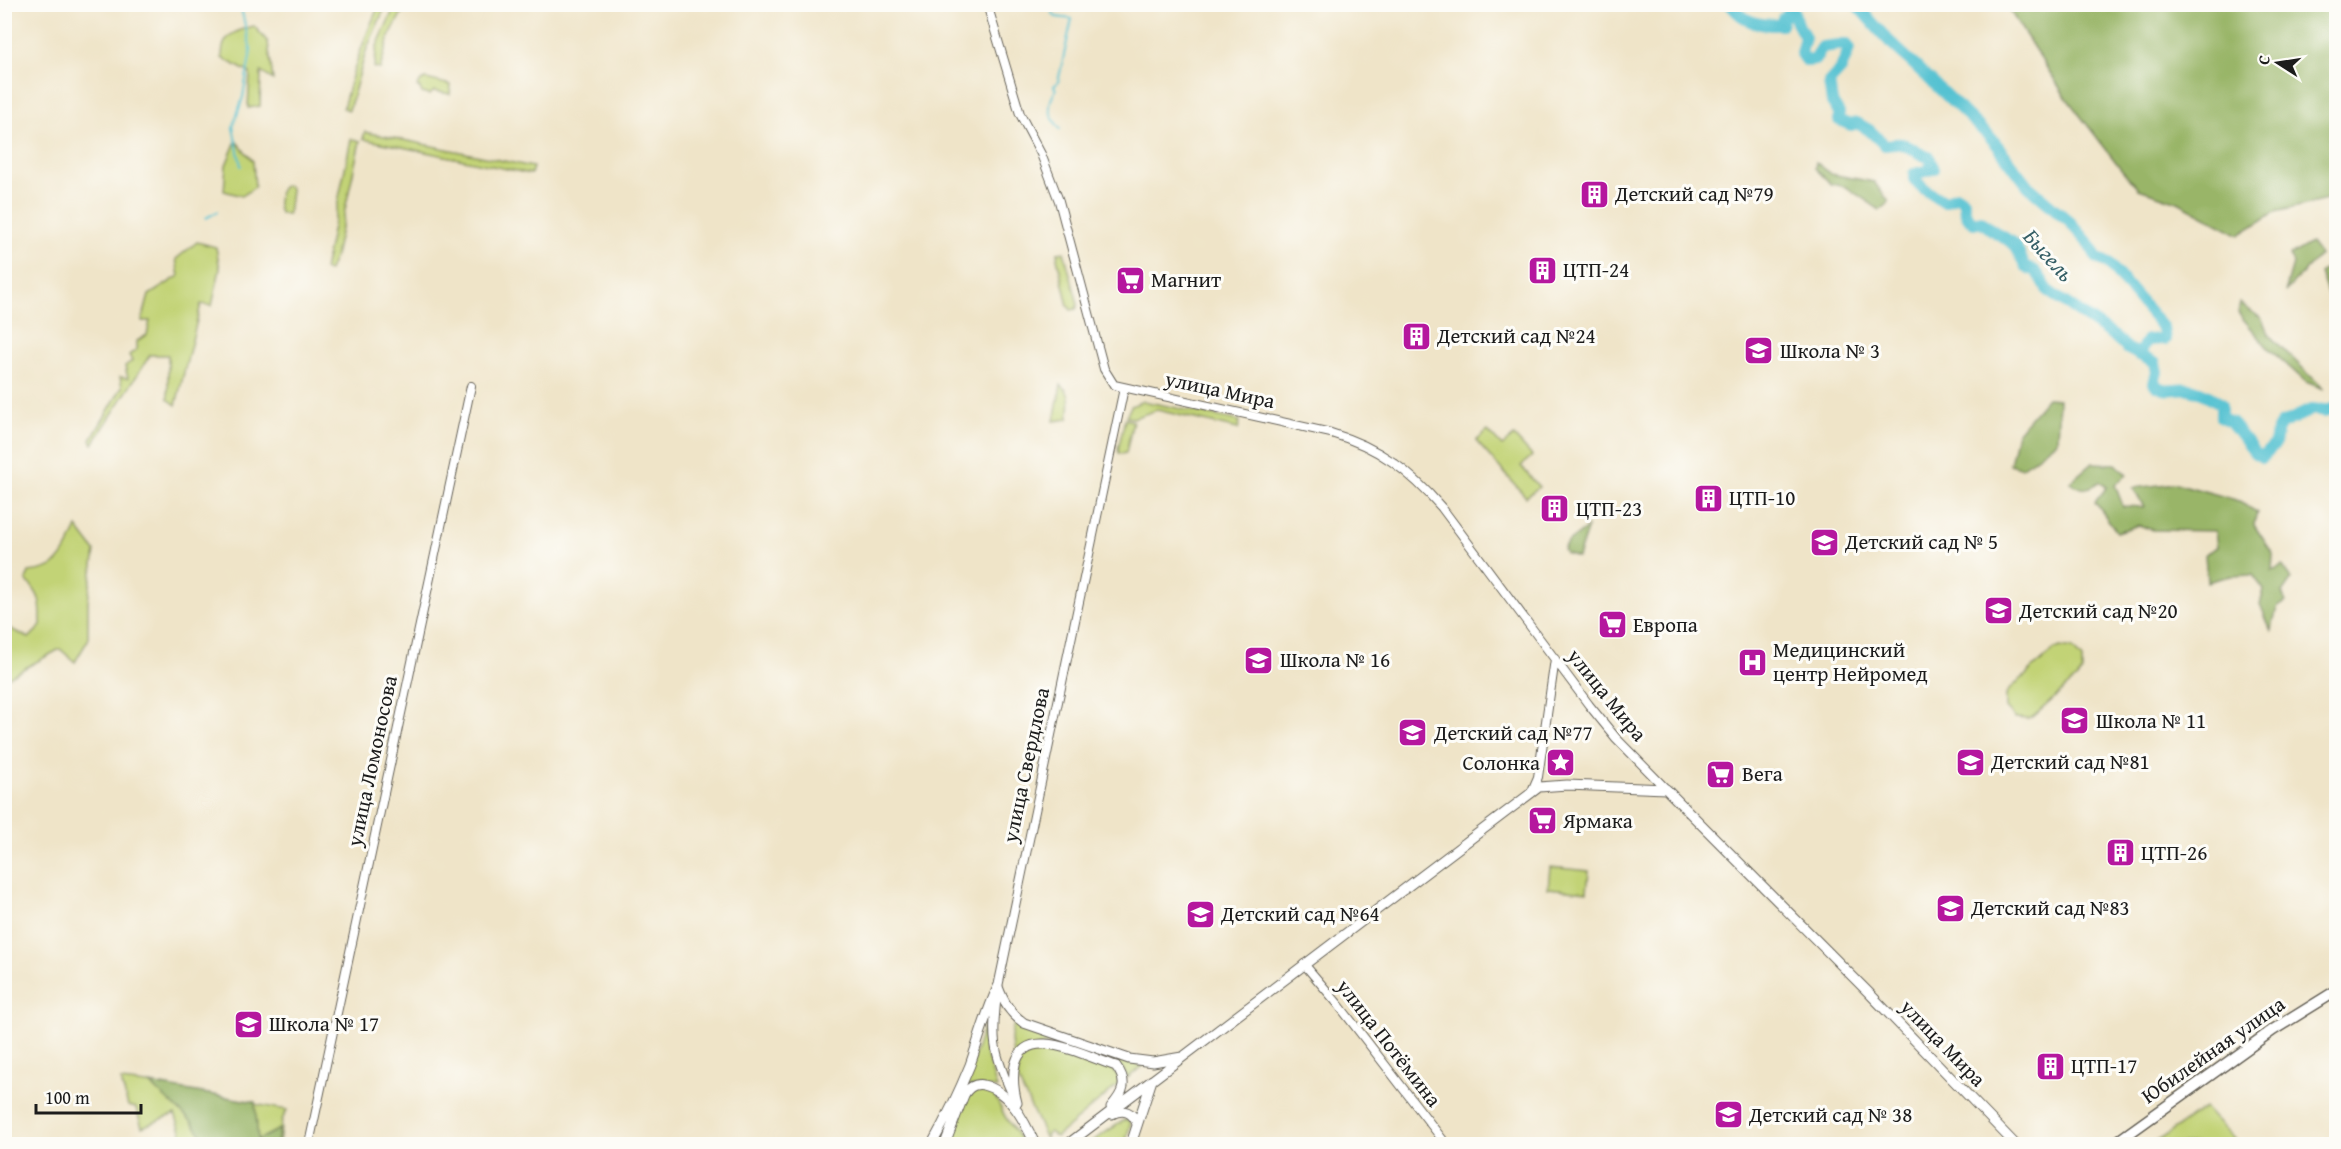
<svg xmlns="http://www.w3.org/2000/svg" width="2341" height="1149" viewBox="0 0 2341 1149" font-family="'Gentium Book Plus',serif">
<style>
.green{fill:#c2d376;stroke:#6f7849;stroke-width:1.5}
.forest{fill:#99b567;stroke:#5a6842;stroke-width:1.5}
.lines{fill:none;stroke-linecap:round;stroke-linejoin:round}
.stream{stroke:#57c2d2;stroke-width:2}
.river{stroke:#57c2d2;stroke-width:12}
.tertiary-casing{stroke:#666258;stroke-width:10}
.secondary-casing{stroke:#666258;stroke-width:11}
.primary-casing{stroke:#666258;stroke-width:13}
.tertiary{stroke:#fff;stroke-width:8}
.secondary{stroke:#fff;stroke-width:9}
.primary{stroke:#fff;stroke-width:10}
.labels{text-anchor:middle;stroke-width:6;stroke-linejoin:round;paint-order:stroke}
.poi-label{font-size:21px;fill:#1c1c1c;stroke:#fdfcf7;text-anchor:start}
.street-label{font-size:21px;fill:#1c1c1c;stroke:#fdfcf7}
.water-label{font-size:22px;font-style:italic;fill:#345e65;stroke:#fdfcf7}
</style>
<rect width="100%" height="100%" fill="#fdfcf7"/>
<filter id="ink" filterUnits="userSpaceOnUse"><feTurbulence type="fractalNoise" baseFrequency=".0167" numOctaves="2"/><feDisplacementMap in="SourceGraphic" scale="12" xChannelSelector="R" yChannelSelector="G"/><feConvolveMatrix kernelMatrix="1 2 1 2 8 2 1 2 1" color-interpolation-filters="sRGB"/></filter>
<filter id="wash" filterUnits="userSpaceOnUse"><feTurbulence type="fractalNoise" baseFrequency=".008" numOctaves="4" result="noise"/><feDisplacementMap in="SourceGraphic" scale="24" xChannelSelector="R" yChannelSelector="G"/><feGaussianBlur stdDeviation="1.35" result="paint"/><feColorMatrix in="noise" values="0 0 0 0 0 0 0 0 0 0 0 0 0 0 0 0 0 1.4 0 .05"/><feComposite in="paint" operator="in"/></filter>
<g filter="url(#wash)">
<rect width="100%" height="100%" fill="#efe4c8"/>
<path class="green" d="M396,4L406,5L389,37L380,69L374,68L377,46Z
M379,5H386L366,51L349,110L343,108C352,72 364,38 379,5Z
M254,26L268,42L273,80L261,72L260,106L248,108L250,73L222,58C221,35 235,31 254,26Z
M426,79L451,85L450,94L434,91L430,95L422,93L420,88L417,87L421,81Z
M365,132L533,167L531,174L363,139Z
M351,139L360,141L335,256L329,271L324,270Z
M236,141L253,161L255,187L242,196L224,191L226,165Z
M284,186H288L291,190L288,215L280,213C276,205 278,192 284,186Z
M197,242L216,247L220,269L212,306L201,304L176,405L168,399V355H150L93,444L91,440L122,387L120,377L128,378L125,366L132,361L129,355L137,349V341L147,335L150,321H142L149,295L179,276L176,259Z
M1058,252H1064L1078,304L1076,309L1071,310L1068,306L1057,258Z
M1061,385C1072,393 1070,406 1068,419L1054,421Z
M1143,401L1240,421L1238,429L1157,410L1133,418L1126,417L1131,406Z
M1125,419L1133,421L1126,453L1122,454L1119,453L1118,449Z
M1488,431L1502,446L1514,436L1532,456L1521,466L1539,487L1526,497L1476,441Z
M77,527L95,551L88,601V640L75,662L60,649L5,679V630L9,628L29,638L41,626C41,604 42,596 26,580L29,572C61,570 65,553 77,527Z
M2060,647L2073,649L2082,659V672L2078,677L2034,716L2028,719L2015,718L2006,708V695L2010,689L2054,650Z
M1550,867L1589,871L1587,892L1548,888Z
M1015,1023L1128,1063L1144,1065L1127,1078L1123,1069L1053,1041L1014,1057C1011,1045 1009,1034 1015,1023Z
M984,1026L985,1051L997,1088L964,1086Z
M1035,1048H1051L1112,1068L1119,1078L1118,1085L1056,1137L1050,1132L1047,1133L1046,1139L1018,1080V1063L1027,1051Z
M121,1081L146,1084L287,1110L282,1120L279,1144H186L175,1114L142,1127L136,1108L128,1106Z
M971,1089C1002,1089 995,1105 1010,1124C1015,1131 1019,1137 1023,1144H947Z
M2204,1108L2239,1144H2153Z
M1126,1119L1131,1122L1125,1144H1088Z"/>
<path class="forest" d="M2006,5H2336V198L2275,212L2239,235L2178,202L2139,189L2122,170L2065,96Z
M1816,162L1831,174L1874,182L1889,202L1880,210L1846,187L1831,184L1815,168Z
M2311,243L2320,255L2285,292L2293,264L2290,255Z
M2336,261V301H2330L2320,273Z
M2240,303L2262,319L2269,335L2324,389L2306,382L2269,349L2238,313Z
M2047,398L2059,399L2057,441L2022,468L2010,464L2017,433Z
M2092,463L2116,464L2127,475L2115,485L2123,506L2144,507L2133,488L2176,483L2236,500L2257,512L2254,525L2273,554L2272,571L2283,566L2291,580L2282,593L2286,602L2277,608L2271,631L2260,604L2264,590L2253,575L2230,576L2207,582L2205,554L2217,547L2215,531L2152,530L2139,525L2117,532L2095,502L2107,487L2099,482C2087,490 2082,491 2070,482Z
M1588,527L1578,557L1565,553L1563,549L1567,543Z
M150,1084L255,1102L258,1140L279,1129L277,1144H209L191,1121Z"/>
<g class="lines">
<path class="stream" d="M240,4L251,50L243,97L233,127L241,166
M1057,4L1052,13L1056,17L1072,19L1058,82L1054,86L1056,90C1046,105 1049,115 1060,129
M206,218L217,212"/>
<path class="river" d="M1730,4C1746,24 1757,25 1781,25L1783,18L1790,11L1794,12L1796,21L1805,37L1801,53L1807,61L1815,60L1822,47L1847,44L1849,49L1841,69L1829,82L1832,102L1839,113V120L1851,125L1857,123L1869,130L1885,145C1890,145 1896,143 1901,144C1912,146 1915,154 1929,157L1934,169L1914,174V179L1924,189L1944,202L1957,196L1964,201C1963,210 1967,218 1974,223L1981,221C1993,233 2001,234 2012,243C2020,249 2020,260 2026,267C2029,269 2032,269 2035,271C2040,276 2045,285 2048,291L2115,337L2128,349L2155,363L2157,372L2154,383C2163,395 2177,386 2190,389C2202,391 2212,398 2221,404V417L2231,422L2255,453L2262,457L2275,444L2277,431L2281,424L2313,409L2325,411L2336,408
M1755,4H1767
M1856,4L1886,38L1994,141L2028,186L2071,223L2090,245L2097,258L2108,263L2163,328L2165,339L2147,340L2139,355"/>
</g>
</g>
<g filter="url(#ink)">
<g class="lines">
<defs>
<path id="tertiary" d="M987,4L1020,114L1041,154L1059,201L1104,369L1114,385L1331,433C1379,447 1410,471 1442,508L1589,705L1616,738L1666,789
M1531,793L1538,777L1555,659
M1304,964L1338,1004L1446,1144
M1014,1098C992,1051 991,1038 998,987L1124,388
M309,1144L471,386"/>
<path id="secondary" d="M998,987C1004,1003 1010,1013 1024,1023L1129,1059L1153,1062L1182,1057
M1017,1103C1011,1080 1009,1042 1045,1044C1066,1045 1095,1059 1116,1066C1128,1082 1124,1092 1111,1107
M1112,1114C1124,1108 1133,1112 1137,1124
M932,1144C946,1119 959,1092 970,1065C979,1039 986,1012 998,987
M945,1144L964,1095C968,1088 975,1083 983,1085C1010,1091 1025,1122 1035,1144
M1068,1144L1539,787L1567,785L1666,789L1868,992L2015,1144
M1131,1144L1152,1080"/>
<path id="primary" d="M2114,1144L2273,1030L2336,991"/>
</defs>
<use href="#tertiary" class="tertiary-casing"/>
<use href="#secondary" class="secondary-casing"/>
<use href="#primary" class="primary-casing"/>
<use href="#tertiary" class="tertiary"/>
<use href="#secondary" class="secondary"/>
<use href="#primary" class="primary"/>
</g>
</g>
<defs>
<symbol id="building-square" viewBox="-11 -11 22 22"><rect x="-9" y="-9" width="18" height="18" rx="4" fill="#b5179e" stroke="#fdfcf7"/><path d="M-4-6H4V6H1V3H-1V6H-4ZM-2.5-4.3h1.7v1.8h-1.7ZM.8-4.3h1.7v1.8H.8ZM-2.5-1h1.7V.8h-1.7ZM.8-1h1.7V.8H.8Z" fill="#fff"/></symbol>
<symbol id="supermarket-square" viewBox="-11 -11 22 22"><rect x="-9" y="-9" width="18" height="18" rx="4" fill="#b5179e" stroke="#fdfcf7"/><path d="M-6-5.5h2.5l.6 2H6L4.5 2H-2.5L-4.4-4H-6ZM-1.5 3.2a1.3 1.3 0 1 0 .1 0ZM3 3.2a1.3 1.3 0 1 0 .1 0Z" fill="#fff"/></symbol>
<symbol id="school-square" viewBox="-11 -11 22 22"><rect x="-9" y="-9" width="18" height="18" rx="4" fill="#b5179e" stroke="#fdfcf7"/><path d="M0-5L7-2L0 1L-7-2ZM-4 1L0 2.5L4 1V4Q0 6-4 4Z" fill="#fff"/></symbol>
<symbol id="hospital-square" viewBox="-11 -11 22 22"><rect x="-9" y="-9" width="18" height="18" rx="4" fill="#b5179e" stroke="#fdfcf7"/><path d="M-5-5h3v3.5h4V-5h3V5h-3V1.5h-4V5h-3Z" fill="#fff"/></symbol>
<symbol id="sight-square" viewBox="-11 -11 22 22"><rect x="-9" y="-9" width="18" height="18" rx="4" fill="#b5179e" stroke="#fdfcf7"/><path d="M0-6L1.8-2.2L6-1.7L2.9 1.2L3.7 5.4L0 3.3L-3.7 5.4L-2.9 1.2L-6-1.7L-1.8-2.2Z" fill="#fff"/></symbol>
</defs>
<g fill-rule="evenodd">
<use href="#building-square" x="1578" y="178" width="33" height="33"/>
<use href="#building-square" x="1526" y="254" width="33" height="33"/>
<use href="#supermarket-square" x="1114" y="264" width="33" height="33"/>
<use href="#building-square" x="1400" y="320" width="33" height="33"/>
<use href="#school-square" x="1742" y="334" width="33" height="33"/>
<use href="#building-square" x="1692" y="482" width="33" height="33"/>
<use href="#building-square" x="1538" y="492" width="33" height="33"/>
<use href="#school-square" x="1808" y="526" width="33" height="33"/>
<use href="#school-square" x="1982" y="594" width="33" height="33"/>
<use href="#supermarket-square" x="1596" y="608" width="33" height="33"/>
<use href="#school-square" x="1242" y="644" width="33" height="33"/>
<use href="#hospital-square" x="1736" y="646" width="33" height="33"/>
<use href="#school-square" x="2058" y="704" width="33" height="33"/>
<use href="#school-square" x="1396" y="716" width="33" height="33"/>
<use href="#school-square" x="1954" y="746" width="33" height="33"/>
<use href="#sight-square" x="1544" y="746" width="33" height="33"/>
<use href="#supermarket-square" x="1704" y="758" width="33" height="33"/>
<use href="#supermarket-square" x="1526" y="804" width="33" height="33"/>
<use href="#building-square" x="2104" y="836" width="33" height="33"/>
<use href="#school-square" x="1934" y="892" width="33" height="33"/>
<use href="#school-square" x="1184" y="898" width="33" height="33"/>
<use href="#school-square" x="232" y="1008" width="33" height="33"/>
<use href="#building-square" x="2034" y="1050" width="33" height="33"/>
<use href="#school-square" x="1712" y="1098" width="33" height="33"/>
</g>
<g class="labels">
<g class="poi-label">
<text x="1615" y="201">Детский сад №79</text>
<text x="1563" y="277">ЦТП-24</text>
<text x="1151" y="287">Магнит</text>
<text x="1437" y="343">Детский сад №24</text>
<text x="1780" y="358">Школа № 3</text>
<text x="1729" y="505">ЦТП-10</text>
<text x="1576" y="516">ЦТП-23</text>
<text x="1845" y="549">Детский сад № 5</text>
<text x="2019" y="618">Детский сад №20</text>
<text x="1633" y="632">Европа</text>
<text x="1773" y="657">Медицинский<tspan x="1773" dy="24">центр Нейромед</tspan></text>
<text x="1280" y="667">Школа № 16</text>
<text x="2096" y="728">Школа № 11</text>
<text x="1434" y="740">Детский сад №77</text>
<text x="1991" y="769">Детский сад №81</text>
<text x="1540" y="770" text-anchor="end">Солонка</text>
<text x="1742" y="781">Вега</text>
<text x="1563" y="828">Ярмака</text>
<text x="2141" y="860">ЦТП-26</text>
<text x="1971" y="915">Детский сад №83</text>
<text x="1221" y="921">Детский сад №64</text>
<text x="269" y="1031">Школа № 17</text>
<text x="2071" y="1073">ЦТП-17</text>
<text x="1749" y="1122">Детский сад № 38</text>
</g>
<g class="street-label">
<text transform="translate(1220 390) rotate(12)" y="7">улица Мира</text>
<text transform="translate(1607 695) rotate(51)" y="7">улица Мира</text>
<text transform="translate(372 761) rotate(-78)" y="7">улица Ломоносова</text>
<text transform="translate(1026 765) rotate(-78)" y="7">улица Свердлова</text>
<text transform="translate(1389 1043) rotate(52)" y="7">улица Потёмина</text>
<text transform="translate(1943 1043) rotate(46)" y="7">улица Мира</text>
<text transform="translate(2213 1050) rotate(-35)" y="7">Юбилейная улица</text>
</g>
<g class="water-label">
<text transform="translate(2049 255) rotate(48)" y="8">Быгель</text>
</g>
</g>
<rect width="2341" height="1149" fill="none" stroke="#fdfcf7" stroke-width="24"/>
<g transform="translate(2278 63) rotate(282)" stroke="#fdfcf7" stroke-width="4.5" paint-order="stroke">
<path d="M0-4.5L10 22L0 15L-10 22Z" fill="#1c1c1c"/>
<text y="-9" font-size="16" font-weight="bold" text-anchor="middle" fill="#1c1c1c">С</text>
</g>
<path d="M36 1104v9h105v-9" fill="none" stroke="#1c1c1c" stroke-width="3"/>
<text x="45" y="1104" font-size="18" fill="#1c1c1c" stroke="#fdfcf7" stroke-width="4.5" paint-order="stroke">100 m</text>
</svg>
